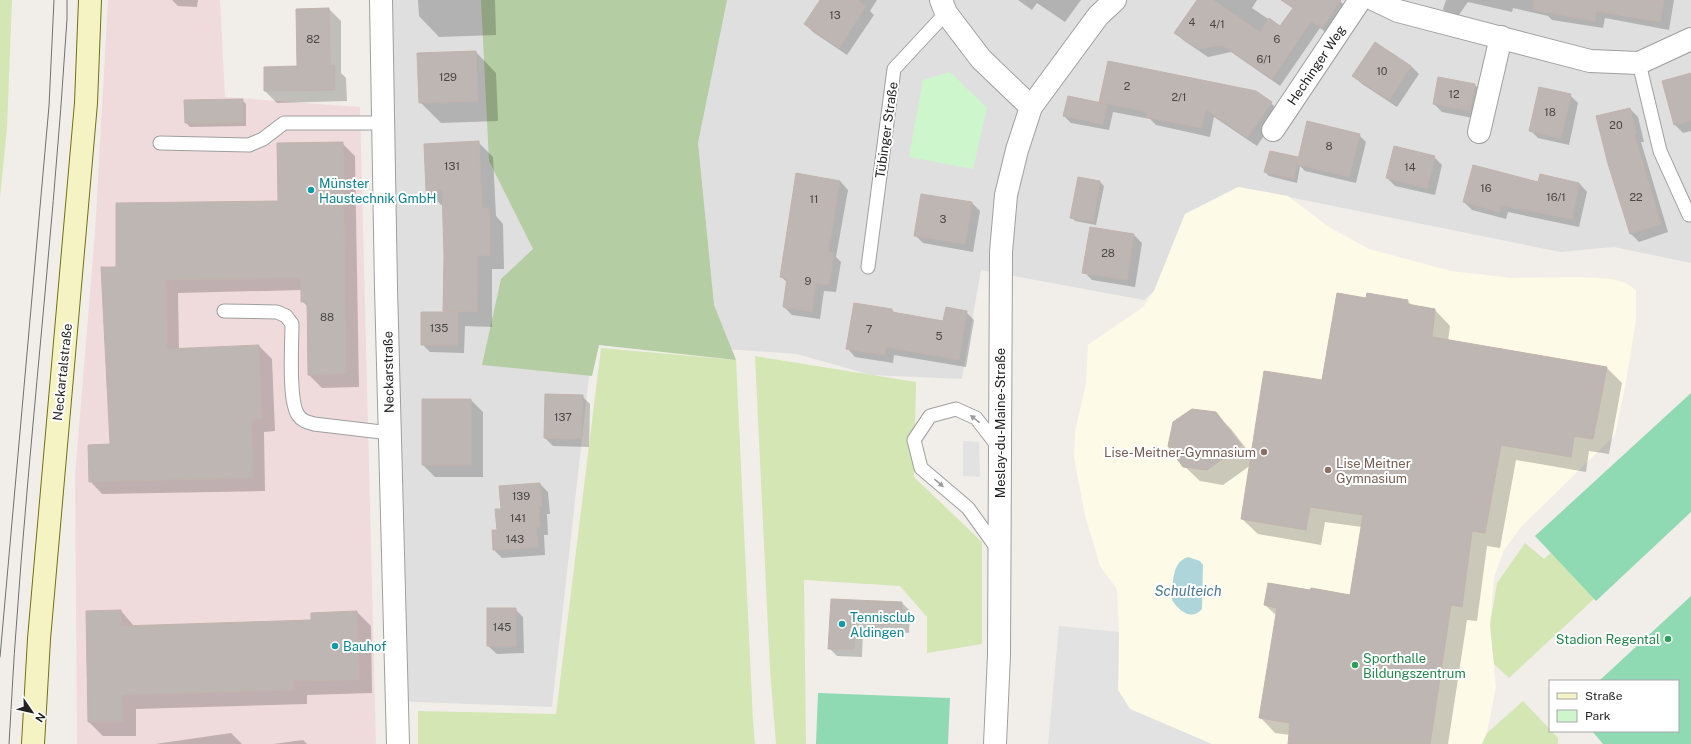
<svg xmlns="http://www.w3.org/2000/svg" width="1691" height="744" viewBox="0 0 1691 744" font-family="'Public Sans',sans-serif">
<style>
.residential{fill:#e0dfdf}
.commercial{fill:#f0dbdc}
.education{fill:#fdfae7}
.grass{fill:#d3e6b4}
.forest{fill:#b4cda2}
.park{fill:#cdf6cc}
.pitch{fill:#8fd9b3}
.parking{fill:#e2e2e2}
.water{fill:#aed6da}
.shadow{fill:#0003}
.building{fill:#beb6b2;stroke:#c2b3ad}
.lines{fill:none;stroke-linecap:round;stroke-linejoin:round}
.service-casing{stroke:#9f9f9f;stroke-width:15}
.minor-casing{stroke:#9f9f9f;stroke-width:24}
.secondary-casing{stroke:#72710f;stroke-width:24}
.service{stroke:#fff;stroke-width:13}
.minor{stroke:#fff;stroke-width:22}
.secondary{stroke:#f5f2c3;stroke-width:22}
.tram{stroke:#707070;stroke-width:1}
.oneway{fill:#9c9c9c}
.culture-dot{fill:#0f9aa8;stroke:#fff;stroke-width:1.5}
.education-dot{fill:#8d6e63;stroke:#fff;stroke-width:1.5}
.leisure-dot{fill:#2e9e5b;stroke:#fff;stroke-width:1.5}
.labels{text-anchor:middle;stroke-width:4;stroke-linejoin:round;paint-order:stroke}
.number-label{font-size:11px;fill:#494746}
.street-label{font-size:13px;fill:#222;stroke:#fff}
.culture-label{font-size:13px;fill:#0d838f;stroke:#fff;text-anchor:start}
.education-label{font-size:13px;fill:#785e54;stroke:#fff;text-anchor:end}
.leisure-label{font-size:13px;fill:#27864d;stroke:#fff;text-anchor:end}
.water-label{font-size:14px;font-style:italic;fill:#4b7893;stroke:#fff}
</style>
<rect width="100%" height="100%" fill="#f1eee9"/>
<path class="residential" d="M372,0H1691V263L1614,247L1560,252L1239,187L1185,214L1154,291L1144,300L981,270L962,379L871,375L797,354L593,340L552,707L390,701Z"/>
<path class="commercial" d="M108,0H220L225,97L360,107L376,744H77L75,476L95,232Z"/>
<path class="education" d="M1238,187L1288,196L1329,227L1369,249L1451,271L1512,278L1580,277L1612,279L1626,283L1636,290V320L1626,382L1615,435L1522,526L1504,550L1494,577L1490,625L1496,687L1487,733L1482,744H1211L1130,709L1118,690L1119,632L1117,589L1100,566L1085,515L1074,458L1075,431L1086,384L1088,345L1143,307L1154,291L1185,214Z"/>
<path class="grass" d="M0,0H12L7,128L0,198Z
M601,348L736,360L753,721L755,744H418V711L556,714Z
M755,356L916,382L914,477L982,542V644L927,653V617L900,586L804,580L806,744H776L770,670Z
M1525,543L1544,559L1551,553L1594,599L1509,678L1494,664L1490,625L1497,583Z
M1523,701L1558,738V744H1482L1487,733Z"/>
<path class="forest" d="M481,0H727L698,143L714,305L736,360L599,345L592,376L482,365L501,279L533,249L489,161Z"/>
<path class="park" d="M950,72L987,108L973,169L909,157L923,80Z"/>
<path class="pitch" d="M1691,393V512L1596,601L1535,536Z
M1691,596V744H1603L1592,731H1678V681H1599Z
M818,693L950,698L948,744H816Z"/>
<path class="parking" d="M963,441L979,442L980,477L963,476Z
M1059,626L1119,632L1118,690L1130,709L1212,744H1048Z"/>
<path class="water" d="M1188,557L1200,561L1203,565L1202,609C1191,621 1179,611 1172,600C1173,585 1171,562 1188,557Z"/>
<path class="shadow" d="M172,0H198L197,7L178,6Z
M418,0H495L496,35L439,37L419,16Z
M821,0H877L870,11L874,15L847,55L813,32L805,24Z
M1018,0H1081L1065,22L1037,3L1032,10Z
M1198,0H1257L1252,8L1280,27L1299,0H1339L1348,9L1330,36L1320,28L1280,86L1231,52L1208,57L1183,40L1175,32Z
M1446,0H1674L1669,30L1605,18L1603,28L1552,20L1548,16L1513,8L1512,12L1468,2L1456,19L1452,18L1443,9Z
M329,9L341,21V73L346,78L347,101L277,103L265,91L298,67Z
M1375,43L1411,66L1419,74L1397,107L1362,84L1354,76Z
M476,52L496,73L498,121L441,123L420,102Z
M1691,74V131L1683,133L1675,125L1663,82Z
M1439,78L1475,85L1483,93L1478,119L1442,112L1434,104Z
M1570,95L1578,103L1569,145L1538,138L1530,130Z
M242,100L246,104V126L190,127L186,123Z
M1100,102L1271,103L1280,112L1257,146L1214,117L1210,137L1156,125L1150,119L1113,112L1109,130L1071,123L1064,116L1102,104Z
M1630,109L1638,117L1644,142H1641L1668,232L1639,242L1631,234Z
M1359,135L1366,142L1356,183L1305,171L1300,166L1297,183L1269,176L1265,172Z
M478,142L493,157L496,216L503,224L504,269H492V327L465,326L464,353L430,352L422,344L446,313L444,311L445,256L443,205H441L427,190Z
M342,143L355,156L359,387L322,388L309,375L308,307L302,301V290L178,293L179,349L259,346L272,359L275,431L264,432L265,491L102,494L90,481L111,445L117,268L279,202Z
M1434,157L1442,165L1435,195L1395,186L1387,178Z
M1078,178L1100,182L1104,186L1096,225L1075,221L1071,217Z
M840,181L848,190L836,257L841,262L836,292L824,291L820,319L792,315L784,307L788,283L781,277Z
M1539,183H1579L1587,192L1579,227L1508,212L1506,219L1472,210L1464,202Z
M922,195L972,203L980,211L973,252L923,243L915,235Z
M1134,235L1142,243L1135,287L1092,280L1084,272Z
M1367,299L1408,301L1413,307L1435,310L1450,326L1448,341L1606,367L1622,383L1609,454L1589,451L1586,472L1516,460L1500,548L1487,546L1477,621L1467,620L1448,744H1289L1290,735L1275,733L1260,717L1277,616L1265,605L1350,597L1362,527L1325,522L1321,545L1258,534L1242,519L1251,465L1223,485L1200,481L1184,466L1215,413L1231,429L1252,456L1323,382Z
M892,310L896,314L944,322L966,312L974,320L966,367L894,355L893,363L855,357L847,348Z
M546,395L582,396L590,404L589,447L553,446L545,438Z
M423,400H471L483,412V477H435L423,465Z
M540,484L548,492L550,514H547L548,535H544L545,555L502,558L494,550L493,531H498L502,510L500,487Z
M831,600L902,603L910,611L909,633L863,631L862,657L837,656L829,648Z
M515,609L523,617L524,653L497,654L488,646Z
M121,611L135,627L312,621L357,612L371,626L372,693L307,695V704L136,709V736H103L89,722L87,612Z
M231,733L242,744H155Z
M303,740L307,744H273Z"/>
<path class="building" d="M820,0H857L866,6L839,48L804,24Z
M1197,0H1213L1260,32L1269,18L1280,26L1293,8L1281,0H1341L1322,28L1311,21L1272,79L1222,45L1199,49L1174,33Z
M1534,0H1664L1660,22L1596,11L1595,21L1533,10Z
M329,8L330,66L335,65V90L264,91V67L297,66L296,9Z
M1375,42L1411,66L1389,100L1352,76Z
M476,51L478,101L419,103L417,53Z
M1108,61L1256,91L1272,102L1247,138L1206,109L1201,128L1146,117L1147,112L1099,102Z
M1691,73V121L1674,125L1662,81Z
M1438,77L1475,84L1470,111L1433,104Z
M1539,87L1571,94L1561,138L1529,131Z
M1068,96L1107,104L1103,124L1063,116Z
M243,99V123H185L184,100Z
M1630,108L1636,134H1634L1661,224L1630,234L1608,164L1596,116Z
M1307,121L1360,134L1349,177L1297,164Z
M479,141L482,208H489L490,255H478L477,312L443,311L444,256L442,190L426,191L424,144Z
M343,142L346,374L308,375L307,302H301V278L166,280L167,349L259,345L262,419H252L253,478L89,482L88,445L110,444L101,267H116V203L278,201L277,143Z
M1394,146L1435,156L1427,188L1386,178Z
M1270,151L1298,157L1294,179L1264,172Z
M1473,165L1538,182L1540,174L1579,183L1572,219L1500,205L1499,212L1463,202Z
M796,173L840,181L828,252L834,253L829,285L816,283L812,312L783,307L787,278L780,277Z
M1078,177L1100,181L1093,222L1070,218Z
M921,194L972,202L965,244L914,236Z
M1090,227L1134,234L1127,280L1082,273Z
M1337,293L1366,298L1367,293L1408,300L1407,304L1435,309L1432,337L1607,367L1593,439L1574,436L1571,457L1501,445L1485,533L1472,531L1462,607L1451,605L1430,744H1288L1290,723L1259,718L1277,608L1264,605L1268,583L1310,590L1311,588L1350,595L1363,515L1310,507L1306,530L1241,519L1264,371L1322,380Z
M854,303L892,309V312L943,321L946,307L967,311L959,360L886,347L885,355L846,349Z
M421,312H457V345H421Z
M545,394L583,395L581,439L544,438Z
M422,399H471V465H422Z
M1192,409L1216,412L1241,445L1207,470L1183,467L1168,446L1173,422Z
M540,483L542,506H539L540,527H536L538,547L493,550L492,530H497L495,509H501L499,486Z
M831,599L902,602V625L855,623L854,649H828Z
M487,608H516V646H487Z
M121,610V626L311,620V613L357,611L359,680L294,681V690L122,695L123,722H88L86,611Z"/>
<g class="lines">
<defs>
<path id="service" d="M1639,63L1660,151L1689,215
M160,143L249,145L263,139L284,123H383
M868,267L894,69L946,13
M224,311L277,312L286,316L292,324C292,344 288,400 298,415C302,421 307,422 314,424L390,433
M999,551L968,508L921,468L914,440L930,416L956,409L976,418L1000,449"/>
<path id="minor" d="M381,0L386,288L398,744
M941,0L946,13L981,59L1031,107
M1375,0L1398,11L1590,61L1639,63L1691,39
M1273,130L1360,0
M1479,132L1501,37
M995,744L999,655L1001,252L1006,195L1017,150L1031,107L1098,16L1115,0"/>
<path id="secondary" d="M33,744L39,639L86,103L90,0"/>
</defs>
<use href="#service" class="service-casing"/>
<use href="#minor" class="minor-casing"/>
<use href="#secondary" class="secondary-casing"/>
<use href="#service" class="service"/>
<use href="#minor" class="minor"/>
<use href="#secondary" class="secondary"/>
<path class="tram" d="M0,657L49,106L54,0
M9,744C21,502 52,261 67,19V0"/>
</g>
<defs><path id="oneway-solid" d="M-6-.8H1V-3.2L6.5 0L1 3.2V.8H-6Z"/></defs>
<g class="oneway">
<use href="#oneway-solid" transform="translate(975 419) rotate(-142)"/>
<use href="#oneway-solid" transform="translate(939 483) rotate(40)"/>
</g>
<g class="culture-dot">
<circle cx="311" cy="190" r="4"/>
<circle cx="842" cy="624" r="4"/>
<circle cx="335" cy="646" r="4"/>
</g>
<g class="education-dot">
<circle cx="1264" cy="452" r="4"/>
<circle cx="1328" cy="470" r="4"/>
</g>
<g class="leisure-dot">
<circle cx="1668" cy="639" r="4"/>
<circle cx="1355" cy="665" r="4"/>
</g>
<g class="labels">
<g class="number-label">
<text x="835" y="19">13</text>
<text x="1192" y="26">4</text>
<text x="1217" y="28">4/1</text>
<text x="313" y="43">82</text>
<text x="1277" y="43">6</text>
<text x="1264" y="63">6/1</text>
<text x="1382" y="75">10</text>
<text x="448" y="81">129</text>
<text x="1127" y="90">2</text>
<text x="1454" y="98">12</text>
<text x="1179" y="101">2/1</text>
<text x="1550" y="116">18</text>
<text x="1616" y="129">20</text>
<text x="1329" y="150">8</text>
<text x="452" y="170">131</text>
<text x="1410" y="171">14</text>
<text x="1486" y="192">16</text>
<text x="1556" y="201">16/1</text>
<text x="1636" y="201">22</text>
<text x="814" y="203">11</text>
<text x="943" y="223">3</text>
<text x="1108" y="257">28</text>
<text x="808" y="285">9</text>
<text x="327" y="321">88</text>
<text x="439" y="332">135</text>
<text x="869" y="333">7</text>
<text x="939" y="340">5</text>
<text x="563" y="421">137</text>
<text x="521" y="500">139</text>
<text x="518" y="522">141</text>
<text x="515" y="543">143</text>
<text x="502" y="631">145</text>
</g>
<g class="street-label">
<text transform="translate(1316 65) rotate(-56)" y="5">Hechinger Weg</text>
<text transform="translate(886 130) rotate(-82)" y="5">Tübinger Straße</text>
<text transform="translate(62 372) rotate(-84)" y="5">Neckartalstraße</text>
<text transform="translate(388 372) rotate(-91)" y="5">Neckarstraße</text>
<text transform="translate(1000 423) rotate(-90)" y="5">Meslay-du-Maine-Straße</text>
</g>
<g class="culture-label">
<text x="319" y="188">Münster<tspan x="319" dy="15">Haustechnik GmbH</tspan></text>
<text x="850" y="622">Tennisclub<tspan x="850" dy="15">Aldingen</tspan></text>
<text x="343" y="651">Bauhof</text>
</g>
<g class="education-label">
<text x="1256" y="457">Lise-Meitner-Gymnasium</text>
<text x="1336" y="468" text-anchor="start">Lise Meitner<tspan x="1336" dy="15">Gymnasium</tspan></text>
</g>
<g class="leisure-label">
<text x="1660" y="644">Stadion Regental</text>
<text x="1363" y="663" text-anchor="start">Sporthalle<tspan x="1363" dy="15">Bildungszentrum</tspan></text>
</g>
<g class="water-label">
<text x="1188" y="596">Schulteich</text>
</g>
</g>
<rect x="1549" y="680" width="130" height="52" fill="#ffffff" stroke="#a7a7a7"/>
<rect x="1557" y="693" width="20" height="6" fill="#f5f2c3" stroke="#a7a7a7"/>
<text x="1585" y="700" font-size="12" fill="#222222">Straße</text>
<rect x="1557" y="710" width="20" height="12" fill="#cdf6cc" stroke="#a7a7a7"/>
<text x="1585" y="720" font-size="12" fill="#222222">Park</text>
<g transform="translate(32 712) rotate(124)" stroke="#ffffff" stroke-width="3" paint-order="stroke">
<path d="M0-3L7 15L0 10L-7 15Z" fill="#222222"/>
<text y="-6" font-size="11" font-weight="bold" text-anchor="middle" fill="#222222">N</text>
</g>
</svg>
